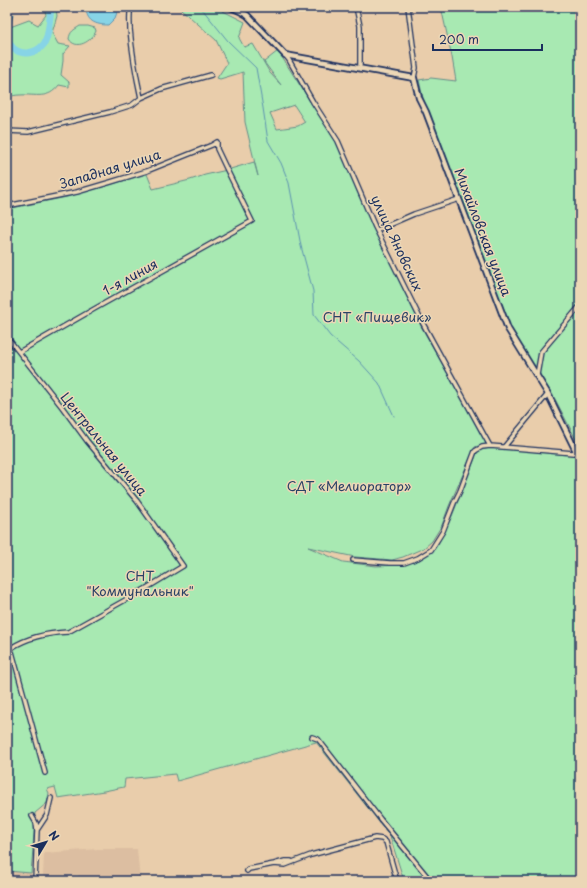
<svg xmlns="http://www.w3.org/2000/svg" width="587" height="888" viewBox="0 0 587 888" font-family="'Playpen Sans',sans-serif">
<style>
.built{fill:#dcbea1}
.green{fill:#a8e9b2;stroke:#628c88;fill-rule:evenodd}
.water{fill:#87d4e6;stroke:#5c92b0}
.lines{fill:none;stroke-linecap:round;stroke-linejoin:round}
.stream{stroke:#5c92b0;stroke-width:1}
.river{stroke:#87d4e6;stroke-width:7}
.minor-casing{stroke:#1b2f5e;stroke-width:6}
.tertiary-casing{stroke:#1b2f5e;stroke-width:8}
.minor{stroke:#ecd7b6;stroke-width:3.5}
.tertiary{stroke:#ecd7b6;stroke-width:4.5}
.labels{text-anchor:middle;stroke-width:3;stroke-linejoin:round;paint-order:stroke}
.street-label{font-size:13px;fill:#1b2f5e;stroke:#ecd7b6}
.park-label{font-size:13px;fill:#294266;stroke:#ecd7b6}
</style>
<rect width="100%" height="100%" fill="#e9cdab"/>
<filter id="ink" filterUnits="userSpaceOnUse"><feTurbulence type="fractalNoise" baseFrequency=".025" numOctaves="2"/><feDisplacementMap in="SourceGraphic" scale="8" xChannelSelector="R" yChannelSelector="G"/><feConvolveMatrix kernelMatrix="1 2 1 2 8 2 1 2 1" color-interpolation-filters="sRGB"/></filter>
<g filter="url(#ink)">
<path class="built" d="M98,849H137L140,881H78V875L43,876L44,853Z
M7,871L31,873V881H7Z"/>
<path class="green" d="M44,7H56L57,16L52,33L58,44L70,46L63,54V61L61,75L69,82V87L59,85C48,100 36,94 20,95C16,95 11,96 7,97V12L13,14L10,27L29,20L38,25L46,15Z
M180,7H215L245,22L239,38L244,47L253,44L270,73L281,85L264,62L278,51L338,145L370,220L422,328L487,442L485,444L475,447L449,506L442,525L432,541L424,548L403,557L392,560L355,557L308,547L343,562L376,566L402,565L424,556L438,544L452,516L477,453L481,450L490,448L574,455L580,452V881H404L390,836L316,742L177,781L175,774L125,779L124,787L104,791L58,798L55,787L47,789L49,793L47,803L35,813L33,848L31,873L7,871V209L67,197L147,174L153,189L190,180L205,175L227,170L254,162L258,176L245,122L243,72L220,79L217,78L227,63L216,40L181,9ZM294,105L305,122L298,126L277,129L270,113Z
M441,7H580V447L555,399L511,330L423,98L419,80L431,78L456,81L452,57Z
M80,26H88L95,28L96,31C92,41 76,51 69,39C70,31 74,30 80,26Z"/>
<path class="water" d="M86,7H119L115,18L108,25C95,25 86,21 86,7Z"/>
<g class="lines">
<path class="stream" d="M199,7L203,10L228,41L256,68L263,108L268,141L281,163L289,183L301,246L313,291L314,315L330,336L359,361L379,383L394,416"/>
<path class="river" d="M7,10L9,14L7,16
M7,40C9,43 11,46 13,48C22,56 36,54 44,44C49,37 50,16 51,7"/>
<defs>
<path id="minor" d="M131,7C129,14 130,21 130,29C132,53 136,75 141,98
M356,7L360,26V69
M408,7L416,68L414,78
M285,55L289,60L313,102L338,141L375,227L421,320L490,446L573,453L576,451L580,452
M7,131L28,132L110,112L132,105L141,98L161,89L211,75
M7,206L77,192L111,182L147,171L212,145L217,142V149L227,170L252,221L96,308L19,352
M377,230L414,214L459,199
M7,337L62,407L87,441L137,501L183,566L145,589L68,632C48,633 28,637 11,648L45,773
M537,375L541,352L580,306
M504,447L548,394
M353,560L390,563H404L418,558L431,550L443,531L454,503L460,491L475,451L482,447L490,446
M312,737L318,739L322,744L381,820L431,881
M32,816L36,823L37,830L35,881
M37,830L47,815L51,798
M274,864L285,865L311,855L375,838L382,839L386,842L397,881
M247,871L249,869L274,864L285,861H291"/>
<path id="tertiary" d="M231,7L240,11L247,15L285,55L414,78L419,98L426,112L508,329L548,394L576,451"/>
</defs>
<use href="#minor" class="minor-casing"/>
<use href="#tertiary" class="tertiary-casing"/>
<use href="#minor" class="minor"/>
<use href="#tertiary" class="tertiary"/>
</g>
</g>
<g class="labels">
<g class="street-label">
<text transform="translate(110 169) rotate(-17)" y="5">Западная улица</text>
<text transform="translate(483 232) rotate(69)" y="5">Михайловская улица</text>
<text transform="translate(397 243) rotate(65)" y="5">улица Яновских</text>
<text transform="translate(130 277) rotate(-29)" y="5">1-я линия</text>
<text transform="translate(104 444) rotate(51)" y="5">Центральная улица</text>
</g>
<g class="park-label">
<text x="377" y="322">СНТ «Пищевик»</text>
<text x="349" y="491">СДТ «Мелиоратор»</text>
<text x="140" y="581">СНТ<tspan x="140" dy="15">"Коммунальник"</tspan></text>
</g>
</g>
<rect width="587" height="888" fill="none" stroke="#ecd7b6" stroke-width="24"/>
<rect x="12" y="12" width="563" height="864" fill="none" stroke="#1b2f5e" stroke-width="1.5" filter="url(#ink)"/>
<g transform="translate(46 842) rotate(52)" stroke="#ecd7b6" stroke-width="3" paint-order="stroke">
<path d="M0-3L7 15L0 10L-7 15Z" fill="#1b2f5e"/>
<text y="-6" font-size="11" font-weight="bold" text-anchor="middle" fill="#1b2f5e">N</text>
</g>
<path d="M433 44v6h109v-6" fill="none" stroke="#1b2f5e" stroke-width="2"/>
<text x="439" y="44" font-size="12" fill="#1b2f5e" stroke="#ecd7b6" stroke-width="3" paint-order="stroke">200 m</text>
</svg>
